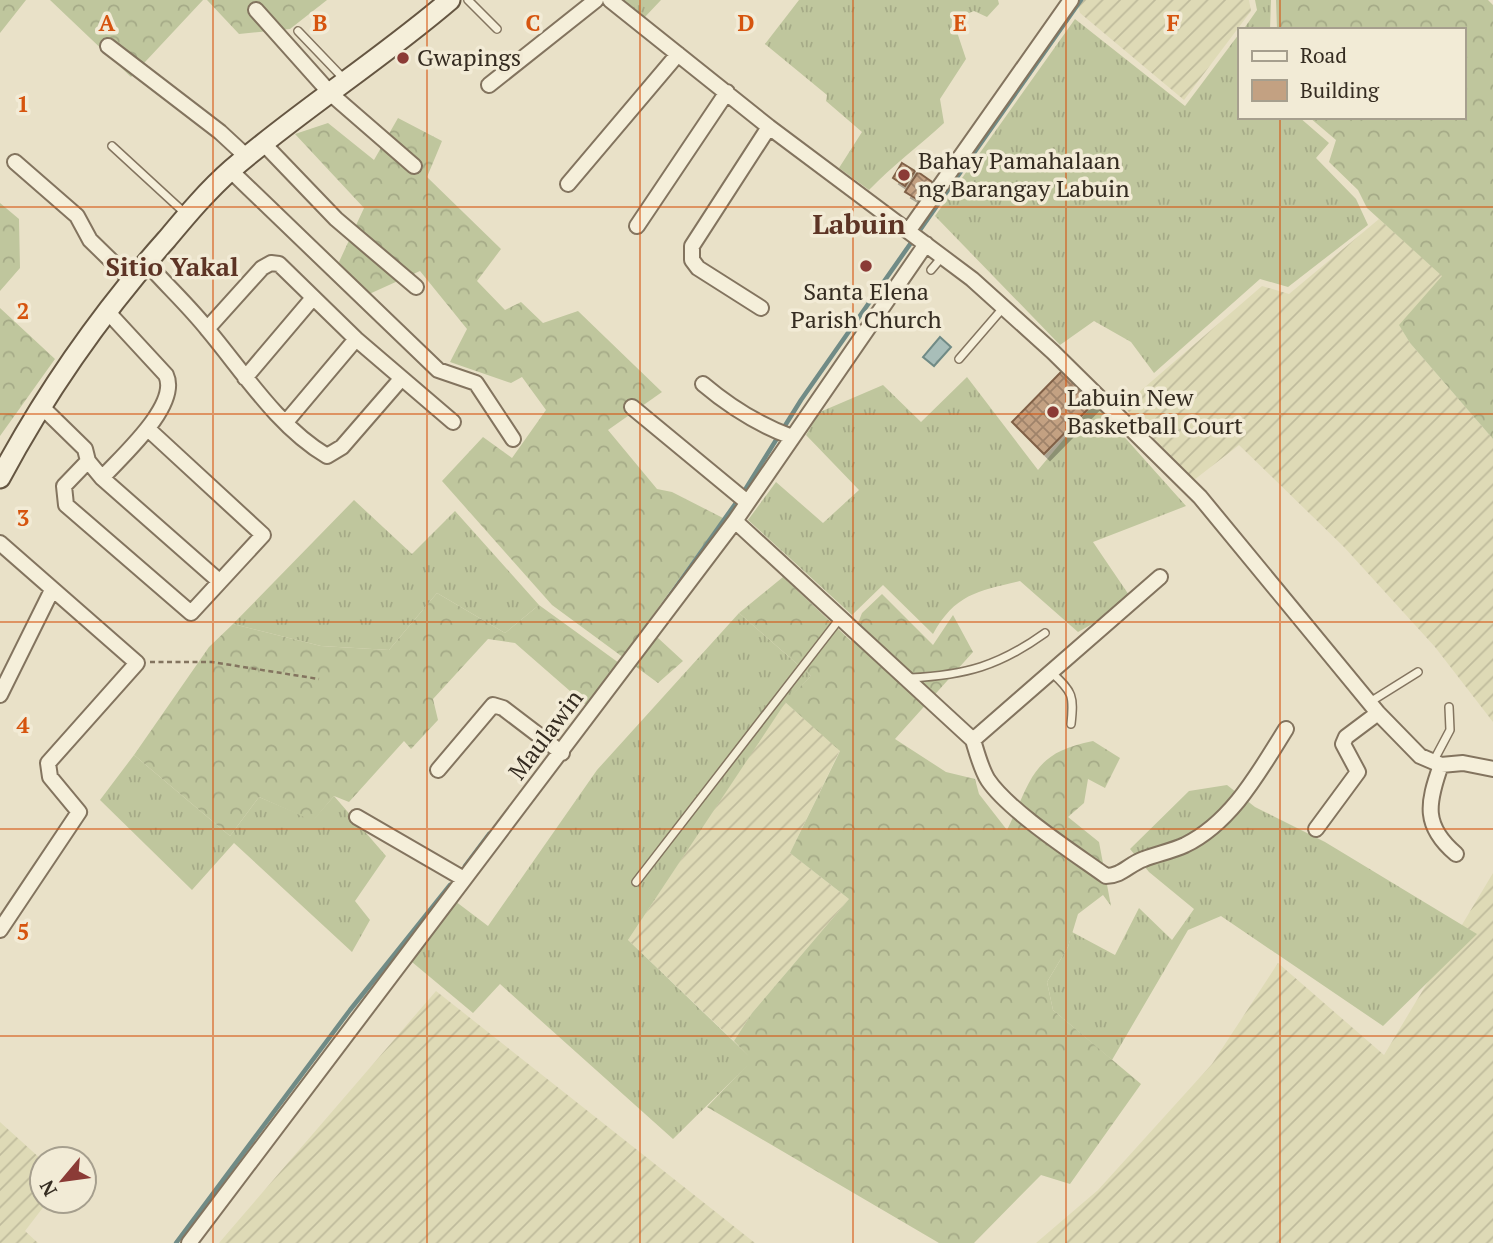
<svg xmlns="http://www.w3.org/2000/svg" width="1493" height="1243" viewBox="0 0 1493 1243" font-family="'PT Serif',serif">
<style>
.farmland{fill:url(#farmland-furrows)}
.grass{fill:url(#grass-tufts)}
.forest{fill:url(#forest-crowns)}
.water{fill:url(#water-ripples);stroke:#708b86;stroke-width:2}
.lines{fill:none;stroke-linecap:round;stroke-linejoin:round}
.stream{stroke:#708b86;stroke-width:4.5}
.building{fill:url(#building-cross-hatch);stroke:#806147;stroke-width:2;filter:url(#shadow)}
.service-casing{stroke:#83745f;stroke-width:10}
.minor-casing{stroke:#83745f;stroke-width:18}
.secondary-casing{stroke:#655642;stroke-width:23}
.path{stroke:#83745f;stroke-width:2.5;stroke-dasharray:5 3.5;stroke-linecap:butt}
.service{stroke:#f5efda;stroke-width:7}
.minor{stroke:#f5efda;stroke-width:14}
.secondary{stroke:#f5efda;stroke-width:19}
.grid{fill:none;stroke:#d6540e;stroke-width:2;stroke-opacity:0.55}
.poi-dot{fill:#8b3b36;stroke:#f2ebd6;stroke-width:2.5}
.labels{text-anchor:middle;stroke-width:7;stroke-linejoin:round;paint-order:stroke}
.poi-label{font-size:24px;fill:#352c21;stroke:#f2ebd6;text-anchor:start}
.street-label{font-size:24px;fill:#352c21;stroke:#f2ebd6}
.neighbourhood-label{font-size:26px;font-weight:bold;fill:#5d3425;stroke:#f2ebd6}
.quarter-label{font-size:28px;font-weight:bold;fill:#5d3425;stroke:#f2ebd6}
.grid-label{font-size:23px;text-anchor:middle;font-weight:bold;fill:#d6540e;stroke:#f2ebd6;stroke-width:7;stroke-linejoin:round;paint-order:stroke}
</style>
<defs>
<pattern id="farmland-furrows" width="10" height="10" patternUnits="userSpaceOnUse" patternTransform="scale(1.75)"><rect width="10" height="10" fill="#dedab6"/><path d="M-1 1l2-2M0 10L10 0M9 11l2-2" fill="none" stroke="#bfbb9c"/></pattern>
<pattern id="grass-tufts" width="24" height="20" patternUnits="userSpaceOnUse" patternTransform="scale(1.75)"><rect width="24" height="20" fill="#bfc69d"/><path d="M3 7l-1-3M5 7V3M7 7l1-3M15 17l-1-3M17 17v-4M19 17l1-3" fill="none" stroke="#a5aa87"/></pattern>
<pattern id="forest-crowns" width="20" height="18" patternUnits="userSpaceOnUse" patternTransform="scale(1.75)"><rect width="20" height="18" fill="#bfc69d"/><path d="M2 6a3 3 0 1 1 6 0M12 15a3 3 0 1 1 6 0" fill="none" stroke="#a5aa87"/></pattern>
<pattern id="water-ripples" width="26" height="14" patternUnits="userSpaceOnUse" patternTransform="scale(1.75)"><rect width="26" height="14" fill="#a8beb9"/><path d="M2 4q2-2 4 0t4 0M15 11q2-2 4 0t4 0" fill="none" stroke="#91a39f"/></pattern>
<pattern id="building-cross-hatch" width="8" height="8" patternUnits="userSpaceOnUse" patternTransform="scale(1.75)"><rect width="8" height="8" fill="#c3a182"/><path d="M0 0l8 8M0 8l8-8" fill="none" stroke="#9f836a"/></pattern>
<filter id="shadow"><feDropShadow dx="6" dy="6" stdDeviation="0" flood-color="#0004"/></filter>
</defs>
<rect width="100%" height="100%" fill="#e9e1c8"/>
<path class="farmland" d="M1076,0H1249L1251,11L1184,100L1080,13Z
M1379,219L1443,276L1400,326L1410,343L1493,439V722L1435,647L1344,547L1239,445L1194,480L1123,406L1262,286L1289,294Z
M785,702L840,750L790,853L849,899L752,1013L734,1041L628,940Z
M1493,873V1243H1036L1098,1190L1212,1064L1278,963L1384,1055Z
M436,991L755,1243H219Z
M0,1122L42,1160V1201H48L25,1231L38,1243H0Z"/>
<path class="grass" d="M622,0H661L644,18Z
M799,0H998L999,4L987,17L974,11L953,20L966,59L940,99L944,123C919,146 893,165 869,190L839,168L862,132L826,101L827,95L765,44Z
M1255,0H1271L1270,30H1243L1257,10Z
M1075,19L1185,106L1239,34V117H1299L1329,143L1316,158L1356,199L1368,225L1288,287L1260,279L1154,373L1131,342L1094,321L1060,345L935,216Z
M967,377L1038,470L1094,403L1186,506L1093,542L1133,601L1078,632L1020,581C978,591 955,594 933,634L883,585L852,615L748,520L776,482L823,523L859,490L806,435L820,412L883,385L921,422Z
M354,500L412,554L455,511L539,605L505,633L437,593L389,650L321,646L233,624Z
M739,613L811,676L785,703L628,940L753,1060L673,1139L500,984L473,1013L412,962L455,901L488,926L597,770Z
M134,755L230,836L259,797L313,820L334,796L386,856L355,901L370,920L352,952L234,843L192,890L100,800Z
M1227,785L1255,807L1325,842L1477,934L1383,1026L1221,916L1188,930L1112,1060L1053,1010L1047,982L1068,947L1072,932L1115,955L1139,908L1172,940L1194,909L1149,872L1130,849L1189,791Z"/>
<path class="forest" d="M0,0H26L0,33Z
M50,0H203L131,77Z
M207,0H327L290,29L239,34Z
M1276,0H1488L1493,5V439L1410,343L1399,325L1442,276L1367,208L1358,190L1329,162L1336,140L1309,117H1463V30H1277Z
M398,118L442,141L427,177L501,249L477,281L505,310L521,302L543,323L578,311L662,392L608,430L657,489L672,492L723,518L645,626L683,661L658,683L552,605L442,481L483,437L512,458L546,410L522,377L511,383L450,362L467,329L420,271L367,295L339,262L364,208L295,134L328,123L374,160Z
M0,203L19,219L20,268L0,291Z
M0,308L55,359L0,436Z
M783,577L851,641L862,613L882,594L933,645L953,615L973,652L895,739L946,772L975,779L979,794L1007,830C1032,780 1031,753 1093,741L1120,758L1105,788L1088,779L1084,803L1068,817L1099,842L1111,906L1103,895L1078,914L1068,947L1047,982L1053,1010L1141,1084L1070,1184L1041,1175L974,1243H939L707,1107L752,1060L734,1041L752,1013L849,899L790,853L840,751L785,702L811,676L739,613Z
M437,593L505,633L539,605L619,663L586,705L515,643L488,639L433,699L438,720L411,749L404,741L349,802L334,796L313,821L259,797L230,836L134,755L209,647L233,624L321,646L389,650Z"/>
<path class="water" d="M940,337L951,347L934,366L923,357Z"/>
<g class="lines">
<path class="stream" d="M743,493L801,400L1081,0
M664,604L738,500
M465,866L489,834
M176,1243L350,1010L450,885"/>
</g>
<path class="building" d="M902,163L915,171L905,186L893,178Z
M918,172L935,184L923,203L905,192Z
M1062,371L1094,403L1044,454L1012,422Z"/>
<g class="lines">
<defs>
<path id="service" d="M468,0L497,29
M298,31L344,79
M112,146L187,215
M931,270L942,257
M959,359L1003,308
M1052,673C1073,692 1074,696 1071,724
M910,678C966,675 999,666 1045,633
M1370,702L1418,672
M1433,762L1450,730L1449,707
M636,882L841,617"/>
<path id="minor" d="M610,0L769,127L972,279L1053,352L1200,497L1378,713L1420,756L1441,765L1463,763L1493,769
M256,10L331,94L414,166
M108,46L220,132L247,157
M489,85L596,0
M263,143L336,219L416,287
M15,162L77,216L90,240L131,280
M230,170L438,370L476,383L513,439
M568,184L678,54
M637,226L727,92
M909,230L1071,0
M146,262C166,285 189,306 208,330C244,373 278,427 327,456L342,447L401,379
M761,308L698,268L692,260V246L769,127
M207,329L262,268L271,263L279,264L356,339L453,422
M245,378L312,299
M703,384C729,406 759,425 792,437
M42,407L85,449L88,461L102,478L219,581
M632,407L747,502
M286,422L356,339
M88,461L64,486L66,505L191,613L263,535L148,429
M102,478C122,456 180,405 166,375L106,310
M735,521L973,740L1160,577
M0,543L137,663L48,763L50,777L79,812L0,930
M0,695L52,590
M973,740C977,753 981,769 988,780C1009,811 1074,853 1106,876C1122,876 1129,864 1144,859C1157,854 1172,851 1185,845C1232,822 1259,772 1286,729
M1441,765C1427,804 1423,826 1456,854
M438,770L493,705L503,708L562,753
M357,817L464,879
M1316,829L1358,772L1343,744L1346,737L1378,713
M189,1243L735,521L926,244"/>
<path id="secondary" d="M0,478C46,392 102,312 167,239C187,215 208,190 232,169C302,109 380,60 450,0"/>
</defs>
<use href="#service" class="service-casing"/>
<use href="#minor" class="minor-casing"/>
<use href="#secondary" class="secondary-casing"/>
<path class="path" d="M150,662H212L319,679"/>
<use href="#service" class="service"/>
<use href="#minor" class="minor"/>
<use href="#secondary" class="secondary"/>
</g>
<path class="grid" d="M213,0V1243M427,0V1243M640,0V1243M853,0V1243M1066,0V1243M1280,0V30M1280,117V1243M0,207H1493M0,414H1493M0,622H1493M0,829H1493M0,1036H1493"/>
<g class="poi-dot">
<circle cx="403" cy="58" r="7"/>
<circle cx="904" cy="175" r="7"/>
<circle cx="866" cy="266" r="7"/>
<circle cx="1053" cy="412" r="7"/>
</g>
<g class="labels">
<g class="poi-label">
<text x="417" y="66">Gwapings</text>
<text x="918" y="169">Bahay Pamahalaan<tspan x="918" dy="28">ng Barangay Labuin</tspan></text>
<text x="866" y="300" text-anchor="middle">Santa Elena<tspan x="866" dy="28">Parish Church</tspan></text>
<text x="1067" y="406">Labuin New<tspan x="1067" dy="28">Basketball Court</tspan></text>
</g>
<g class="street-label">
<text transform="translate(546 735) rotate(-53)" y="8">Maulawin</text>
</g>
<g class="neighbourhood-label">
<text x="172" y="276">Sitio Yakal</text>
</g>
<g class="quarter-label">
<text x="859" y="234">Labuin</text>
</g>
</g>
<g class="grid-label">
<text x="107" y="31">A</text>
<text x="320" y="31">B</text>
<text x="533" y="31">C</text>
<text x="746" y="31">D</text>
<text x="960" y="31">E</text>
<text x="1173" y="31">F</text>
<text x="23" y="112">1</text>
<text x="23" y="319">2</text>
<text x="23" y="526">3</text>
<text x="23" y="733">4</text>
<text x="23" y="940">5</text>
</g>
<rect x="1238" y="28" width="228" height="91" fill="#f2ebd6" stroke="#a69f8e" stroke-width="2"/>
<rect x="1252" y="51" width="35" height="10" fill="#f5efda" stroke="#a69f8e" stroke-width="2"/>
<text x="1300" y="63" font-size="21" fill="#352c21">Road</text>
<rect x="1252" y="80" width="35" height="21" fill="#c3a182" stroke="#a69f8e" stroke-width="2"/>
<text x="1300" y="98" font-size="21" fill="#352c21">Building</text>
<g transform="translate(63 1180) rotate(241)"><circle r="33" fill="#f2ebd6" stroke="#a69f8e" stroke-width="2"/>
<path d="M0-5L12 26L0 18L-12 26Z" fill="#8b3b36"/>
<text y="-10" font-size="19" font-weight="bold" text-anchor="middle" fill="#352c21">N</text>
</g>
</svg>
